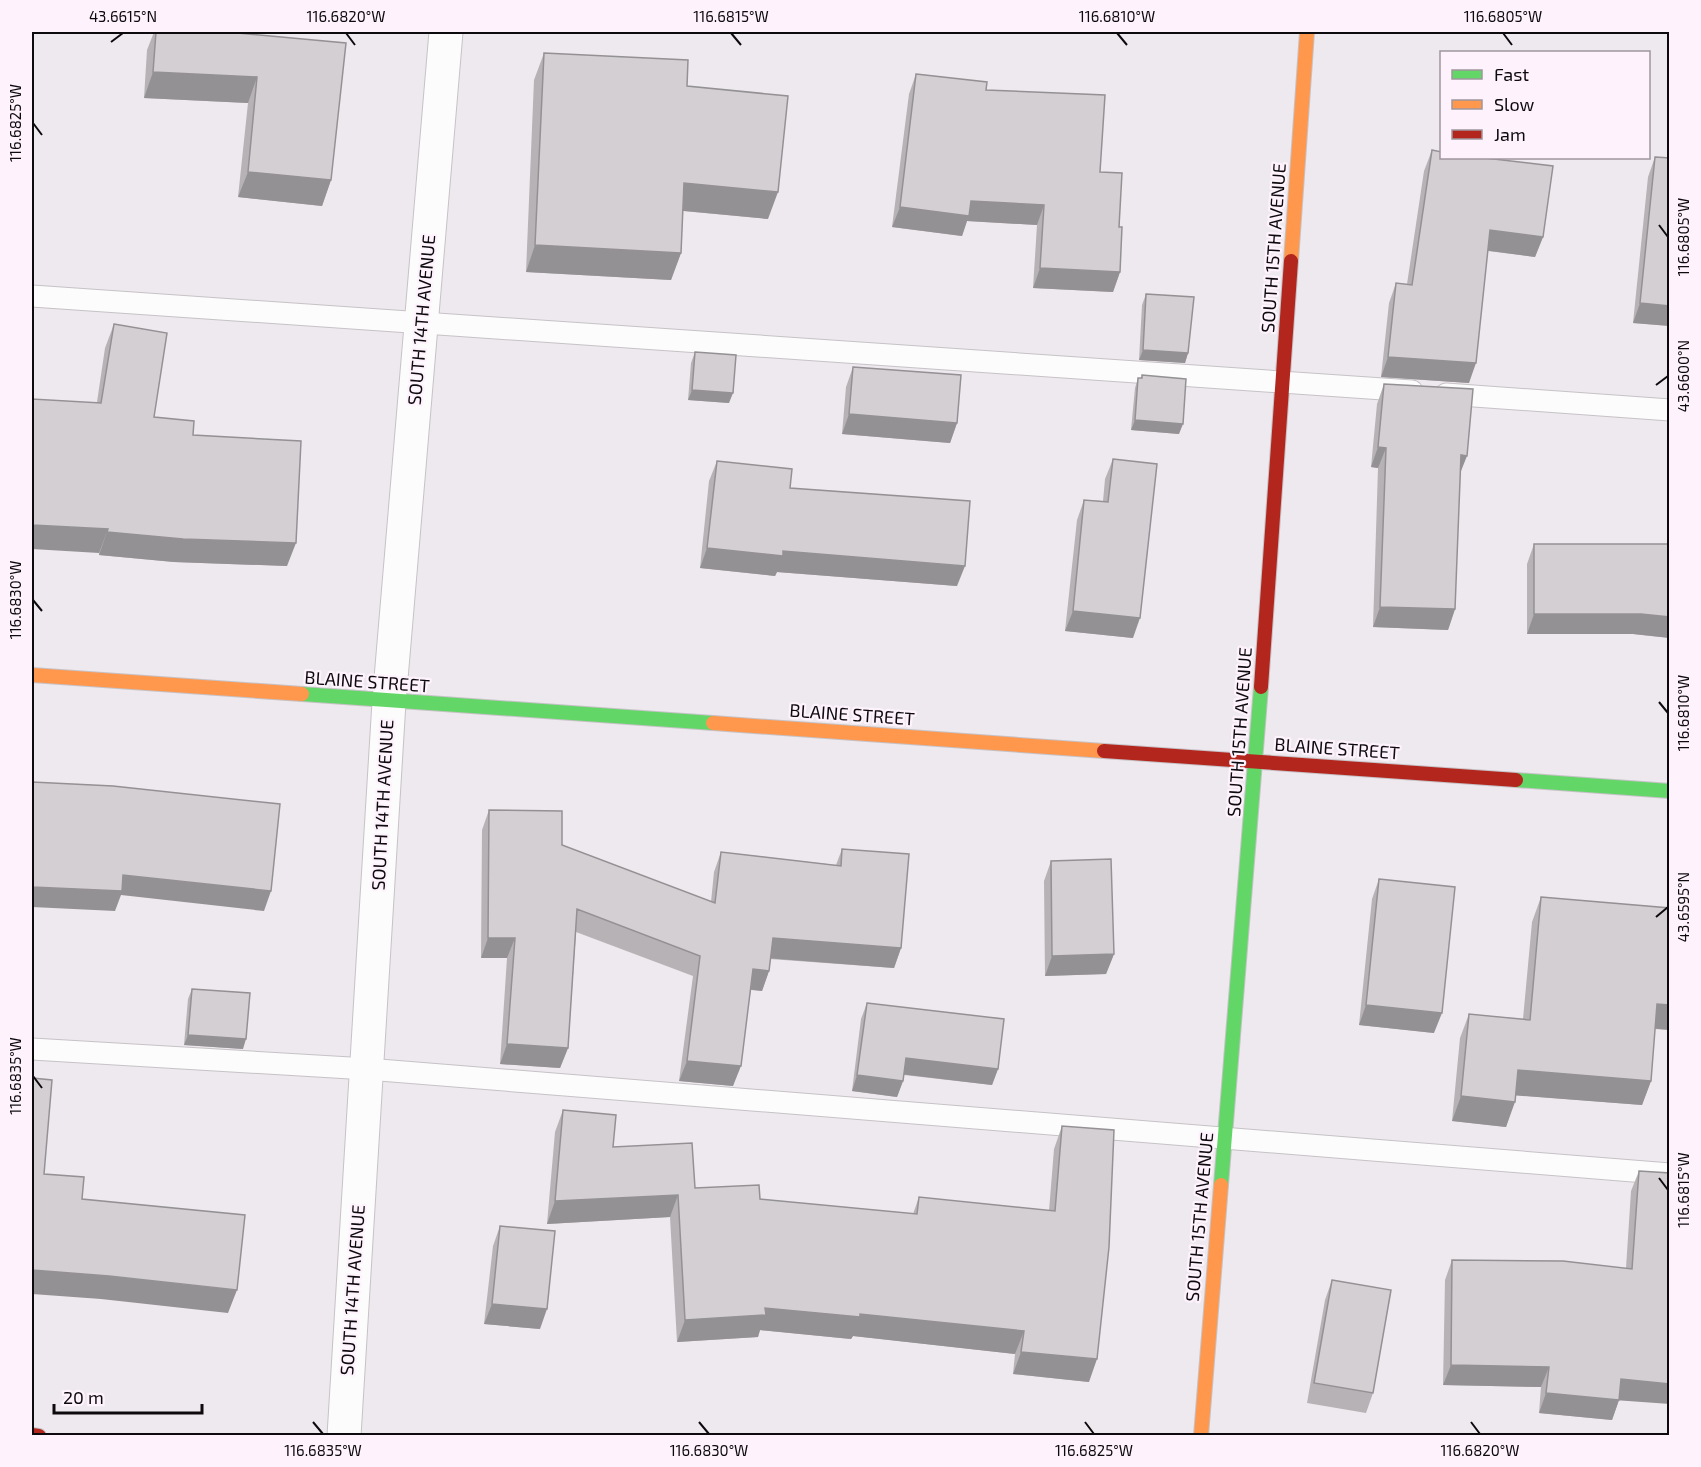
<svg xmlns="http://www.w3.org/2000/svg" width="1701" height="1467" viewBox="0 0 1701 1467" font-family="'Exo 2',sans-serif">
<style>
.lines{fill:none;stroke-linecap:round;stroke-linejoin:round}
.lane-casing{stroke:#c6c2c6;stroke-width:23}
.street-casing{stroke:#c6c2c6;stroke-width:35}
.fast-casing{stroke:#c6c2c6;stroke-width:16}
.slow-casing{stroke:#c6c2c6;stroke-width:16}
.jam-casing{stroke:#c6c2c6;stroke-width:16}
.lane{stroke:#fcfcfc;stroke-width:21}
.street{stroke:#fcfcfc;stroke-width:33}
.fast{stroke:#63d668;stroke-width:14}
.slow{stroke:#ff974d;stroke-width:14}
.jam{stroke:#b3261e;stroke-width:14}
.wall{fill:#b6b2b5}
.shaded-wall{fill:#949194}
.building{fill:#d4cfd3;stroke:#949194;stroke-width:1.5}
.ticks{fill:none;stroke:#0d0a0d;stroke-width:2}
.labels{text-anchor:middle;stroke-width:4.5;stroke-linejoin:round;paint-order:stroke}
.street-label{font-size:18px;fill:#0d0a0d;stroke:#fef3fd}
.neatline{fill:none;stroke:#0d0a0d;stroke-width:2}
.ticks-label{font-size:15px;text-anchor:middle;fill:#0d0a0d}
</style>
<rect width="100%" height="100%" fill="#eee9ee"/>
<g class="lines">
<defs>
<path id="lane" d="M32,296L1412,391
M1446,394L1670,410
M32,1049L367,1069L1670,1174"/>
<path id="street" d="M344,1436L389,702L446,32"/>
<path id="fast" d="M302,694L713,723
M1516,780L1670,791
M1221,1185L1261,687"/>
<path id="slow" d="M1291,261L1307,32
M32,675L302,694
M713,723L1104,751
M1201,1436L1221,1185"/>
<path id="jam" d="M1261,687L1291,261
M1104,751L1516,780
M32,1435L39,1436"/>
</defs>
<use href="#lane" class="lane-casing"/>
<use href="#street" class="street-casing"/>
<use href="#fast" class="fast-casing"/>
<use href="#slow" class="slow-casing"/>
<use href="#jam" class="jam-casing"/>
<use href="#lane" class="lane"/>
<use href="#street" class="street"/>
<use href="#fast" class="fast"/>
<use href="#slow" class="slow"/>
<use href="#jam" class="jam"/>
</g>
<path class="wall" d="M154,32H227L331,180L322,206L238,197L248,103L144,98L147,50Z
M544,53L687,86L768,219L683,211L681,253L671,280L526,272L534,80Z
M916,74L986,90L1100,172L1119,227L1120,272L1113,292L1033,288L1037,225L967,221L962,236L892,227L909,94Z
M1432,150L1543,237L1535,257L1488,251L1469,383L1381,377L1389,303L1396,283L1407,284L1424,171Z
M1655,157L1670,158V326L1633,323L1648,177Z
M1146,294L1188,353L1185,363L1139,360L1142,305Z
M114,324L154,417L193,435L287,566L174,562L99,555L97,402L105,348Z
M695,352L729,403L688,400L691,363Z
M853,367L957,423L950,443L842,434L846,387Z
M1142,375L1179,434L1131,430L1135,388L1138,378H1141Z
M1384,384L1460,474L1455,609L1448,630L1373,627L1378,468L1371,467L1377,404Z
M1113,459L1133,638L1065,631L1077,520L1084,500L1103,501L1105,479Z
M717,461L790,488L957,586L777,572L775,576L700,568L709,481Z
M1670,533V638L1633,634H1527V564L1534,544H1668Z
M489,810L562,845L711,902L714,872L721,852L836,865L842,849L901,948L894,968L770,959L769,971L762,991L751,990L733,1086L679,1081L693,976L576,932L568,1048L560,1068L500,1064L507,958H481L482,830Z
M1051,861L1114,954L1106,974L1045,976L1044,881Z
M1379,879L1434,1033L1359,1025L1372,899Z
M1541,897L1670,908V1030L1655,1029L1651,1081L1642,1105L1516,1095L1506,1127L1452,1121L1460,1038L1469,1014L1523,1019L1532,922Z
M192,989L243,1049L184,1045L188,999Z
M867,1003L998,1069L992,1085L904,1075L903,1081L897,1097L852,1091L861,1019Z
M563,1110L613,1147L695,1188L760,1199L913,1214L919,1197L1049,1211L1054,1149L1062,1126L1089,1382L1013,1374L1015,1354L853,1336L851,1339L760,1330L758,1337L677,1342L670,1217L547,1224L555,1132Z
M1639,1171L1670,1173L1619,1400L1612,1420L1539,1413L1541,1387L1443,1385L1445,1280L1452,1260L1626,1268L1631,1191Z
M500,1226L540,1329L484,1324L493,1246Z
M1332,1280L1373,1393L1366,1413L1307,1403L1325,1300Z"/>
<path class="shaded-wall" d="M153,72L257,77L248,103L144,98Z
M248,172L331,180L322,206L238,197Z
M684,183L778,192L768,219L674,210Z
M971,201L1044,205L1037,225L967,221L962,236L892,227L900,207Z
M1490,230L1543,237L1535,257L1483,250Z
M535,245L681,253L671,280L526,272Z
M1040,268L1120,272L1113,292L1033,288Z
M1640,303L1670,306V326L1633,323Z
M1143,350L1188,353L1185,363L1139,360Z
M1388,357L1476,363L1469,383L1381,377Z
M692,390L733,393L729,403L688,400Z
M849,414L957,423L950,443L842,434Z
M1135,420L1183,424L1179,434L1131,430Z
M1378,447L1386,448L1378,468L1371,467Z
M1461,455L1467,456L1459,476Z
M32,525L108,529L99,553L32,549Z
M107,532L296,543L287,566L174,562L99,555Z
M707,548L783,551L965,566L957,586L777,572L775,576L700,568Z
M1380,607L1455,609L1448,630L1373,627Z
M1073,611L1140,618L1133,638L1065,631Z
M1534,614H1641L1670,617V638L1633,634H1527Z
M123,875L271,891L264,911L121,895L115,911L32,907V887Z
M488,938H515L507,958H481Z
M773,938L901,948L894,968L766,958Z
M1114,954L1106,974L1045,976L1052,956Z
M753,969L769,971L762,991L746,989Z
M1657,1004L1670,1005V1030L1648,1028Z
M1366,1005L1442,1013L1434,1033L1359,1025Z
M188,1035L246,1039L243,1049L184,1045Z
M507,1044L568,1048L560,1068L500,1064Z
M906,1058L998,1069L992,1085L900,1074Z
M687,1061L741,1066L733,1086L679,1081Z
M1518,1070L1651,1081L1642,1105L1510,1095Z
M857,1075L903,1081L897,1097L852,1091Z
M1461,1096L1515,1102L1506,1127L1452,1121Z
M678,1195L670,1217L547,1224L555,1201Z
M32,1270L109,1276L237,1290L228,1313L101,1299L32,1294Z
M492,1304L547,1309L540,1329L484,1324Z
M765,1308L860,1314L1024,1331L1015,1354L853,1336L851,1339L760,1330L758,1337L677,1342L685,1320Z
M1021,1352L1097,1359L1089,1382L1013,1374Z
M1451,1365L1549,1367L1541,1387L1443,1385Z
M1621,1379L1670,1384V1404L1614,1400Z
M1546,1393L1619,1400L1612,1420L1539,1413Z"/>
<path class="building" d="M156,32H227L346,43L331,180L248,172L257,77L153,72Z
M544,53L688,60L687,86L788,96L778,192L684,183L681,253L535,245Z
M916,74L987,82L986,90L1105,95L1100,172L1122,173L1119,227H1122L1120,272L1040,268L1044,205L971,201L969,216L900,207Z
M1432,150L1442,152V158H1485L1553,166L1543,237L1490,230L1476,363L1388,357L1396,283L1412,285Z
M1655,157L1670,158V306L1640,303Z
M1146,294L1194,297L1188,353L1143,350Z
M114,324L167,333L154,417L194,421L193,435L301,441L296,543L183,539L107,532L108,529L32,525V399L101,403Z
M695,352L736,355L733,393L692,390Z
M853,367L961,375L957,423L849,414Z
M1142,375L1186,379L1183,424L1135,420L1138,378H1142Z
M1384,384L1473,389L1467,456L1461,455L1455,609L1380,607L1386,448L1378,447Z
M1113,459L1157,464L1140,618L1073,611L1084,500L1108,502Z
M717,461L792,469L790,488L970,501L965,566L783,551V556L707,548Z
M1534,544H1670V617L1641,614H1534Z
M32,782L113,786L280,804L271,891L123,875L122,891L32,887Z
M489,810L562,811V845L715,903L721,852L841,866L842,849L909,854L901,948L773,938L769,971L753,969L741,1066L687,1061L700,956L577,909L568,1048L507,1044L515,938H488Z
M1111,859L1114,954L1052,956L1051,861Z
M1379,879L1455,887L1442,1013L1366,1005Z
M1541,897L1670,908V1005L1657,1004L1651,1081L1518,1070L1515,1102L1461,1096L1469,1014L1530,1020Z
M192,989L250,993L246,1039L188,1035Z
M867,1003L1004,1019L998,1069L906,1058L903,1081L857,1075Z
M32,1078L52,1080L44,1174L84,1177L82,1199L245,1215L237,1290L109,1276L32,1270Z
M563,1110L616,1115L613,1147L692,1143L695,1188L759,1185L760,1199L917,1214L919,1197L1055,1211L1062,1126L1114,1130L1109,1247L1097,1359L1021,1352L1024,1331L860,1314V1317L765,1308L766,1315L685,1320L678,1195L555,1201Z
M1639,1171L1670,1173V1384L1621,1379L1619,1400L1546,1393L1549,1367L1451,1365L1452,1260L1563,1261L1632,1269Z
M500,1226L555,1231L547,1309L492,1304Z
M1332,1280L1391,1290L1373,1393L1314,1383Z"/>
<path class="ticks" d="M346,33L355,45M731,33L741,45M1117,33L1127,45M1503,33L1512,45M111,42L123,33M33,123L42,135M1659,225L1668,237M1656,385L1668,376M33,600L42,611M1659,702L1668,713M1656,917L1668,907M33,1076L42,1088M1659,1178L1668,1190M313,1422L323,1434M699,1422L709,1434M1085,1422L1094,1434M1471,1422L1480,1434"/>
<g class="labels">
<g class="street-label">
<text transform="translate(1274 248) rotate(-86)" y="6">SOUTH 15TH AVENUE</text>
<text transform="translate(422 320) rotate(-85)" y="6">SOUTH 14TH AVENUE</text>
<text transform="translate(367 682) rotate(4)" y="6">BLAINE STREET</text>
<text transform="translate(852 715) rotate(4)" y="6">BLAINE STREET</text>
<text transform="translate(1240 732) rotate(-86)" y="6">SOUTH 15TH AVENUE</text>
<text transform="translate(1337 749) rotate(4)" y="6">BLAINE STREET</text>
<text transform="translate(383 805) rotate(-87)" y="6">SOUTH 14TH AVENUE</text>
<text transform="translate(1200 1217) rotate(-85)" y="6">SOUTH 15TH AVENUE</text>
<text transform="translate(353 1290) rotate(-86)" y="6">SOUTH 14TH AVENUE</text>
</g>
</g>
<rect width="1701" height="1467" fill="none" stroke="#fef3fd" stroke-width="66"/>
<rect x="1440" y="51" width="210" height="108" fill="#fef3fd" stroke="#9e969d" stroke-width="1.5"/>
<rect x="1452" y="70" width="30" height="9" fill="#63d668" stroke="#9e969d" stroke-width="1.5"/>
<text x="1494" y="81" font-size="18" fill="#0d0a0d">Fast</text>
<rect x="1452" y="100" width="30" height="9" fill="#ff974d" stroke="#9e969d" stroke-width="1.5"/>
<text x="1494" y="111" font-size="18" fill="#0d0a0d">Slow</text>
<rect x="1452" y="130" width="30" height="9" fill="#b3261e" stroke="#9e969d" stroke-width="1.5"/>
<text x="1494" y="141" font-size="18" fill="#0d0a0d">Jam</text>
<path d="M54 1404v9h148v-9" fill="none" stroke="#0d0a0d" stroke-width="3"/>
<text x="63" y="1404" font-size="18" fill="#0d0a0d" stroke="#fef3fd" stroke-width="4.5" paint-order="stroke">20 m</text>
<rect x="33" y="33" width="1635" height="1401" class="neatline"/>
<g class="ticks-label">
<text x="123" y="22">43.6615°N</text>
<text x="346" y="22">116.6820°W</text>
<text x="731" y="22">116.6815°W</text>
<text x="1117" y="22">116.6810°W</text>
<text x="1503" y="22">116.6805°W</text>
<text transform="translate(16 123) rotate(-90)" y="5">116.6825°W</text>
<text transform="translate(1684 237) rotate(-90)" y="5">116.6805°W</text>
<text transform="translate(1684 376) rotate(-90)" y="5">43.6600°N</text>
<text transform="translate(16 600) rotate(-90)" y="5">116.6830°W</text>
<text transform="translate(1684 713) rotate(-90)" y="5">116.6810°W</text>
<text transform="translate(1684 907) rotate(-90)" y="5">43.6595°N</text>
<text transform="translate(16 1076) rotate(-90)" y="5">116.6835°W</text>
<text transform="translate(1684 1190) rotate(-90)" y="5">116.6815°W</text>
<text x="323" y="1456">116.6835°W</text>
<text x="709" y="1456">116.6830°W</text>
<text x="1094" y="1456">116.6825°W</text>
<text x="1480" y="1456">116.6820°W</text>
</g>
</svg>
